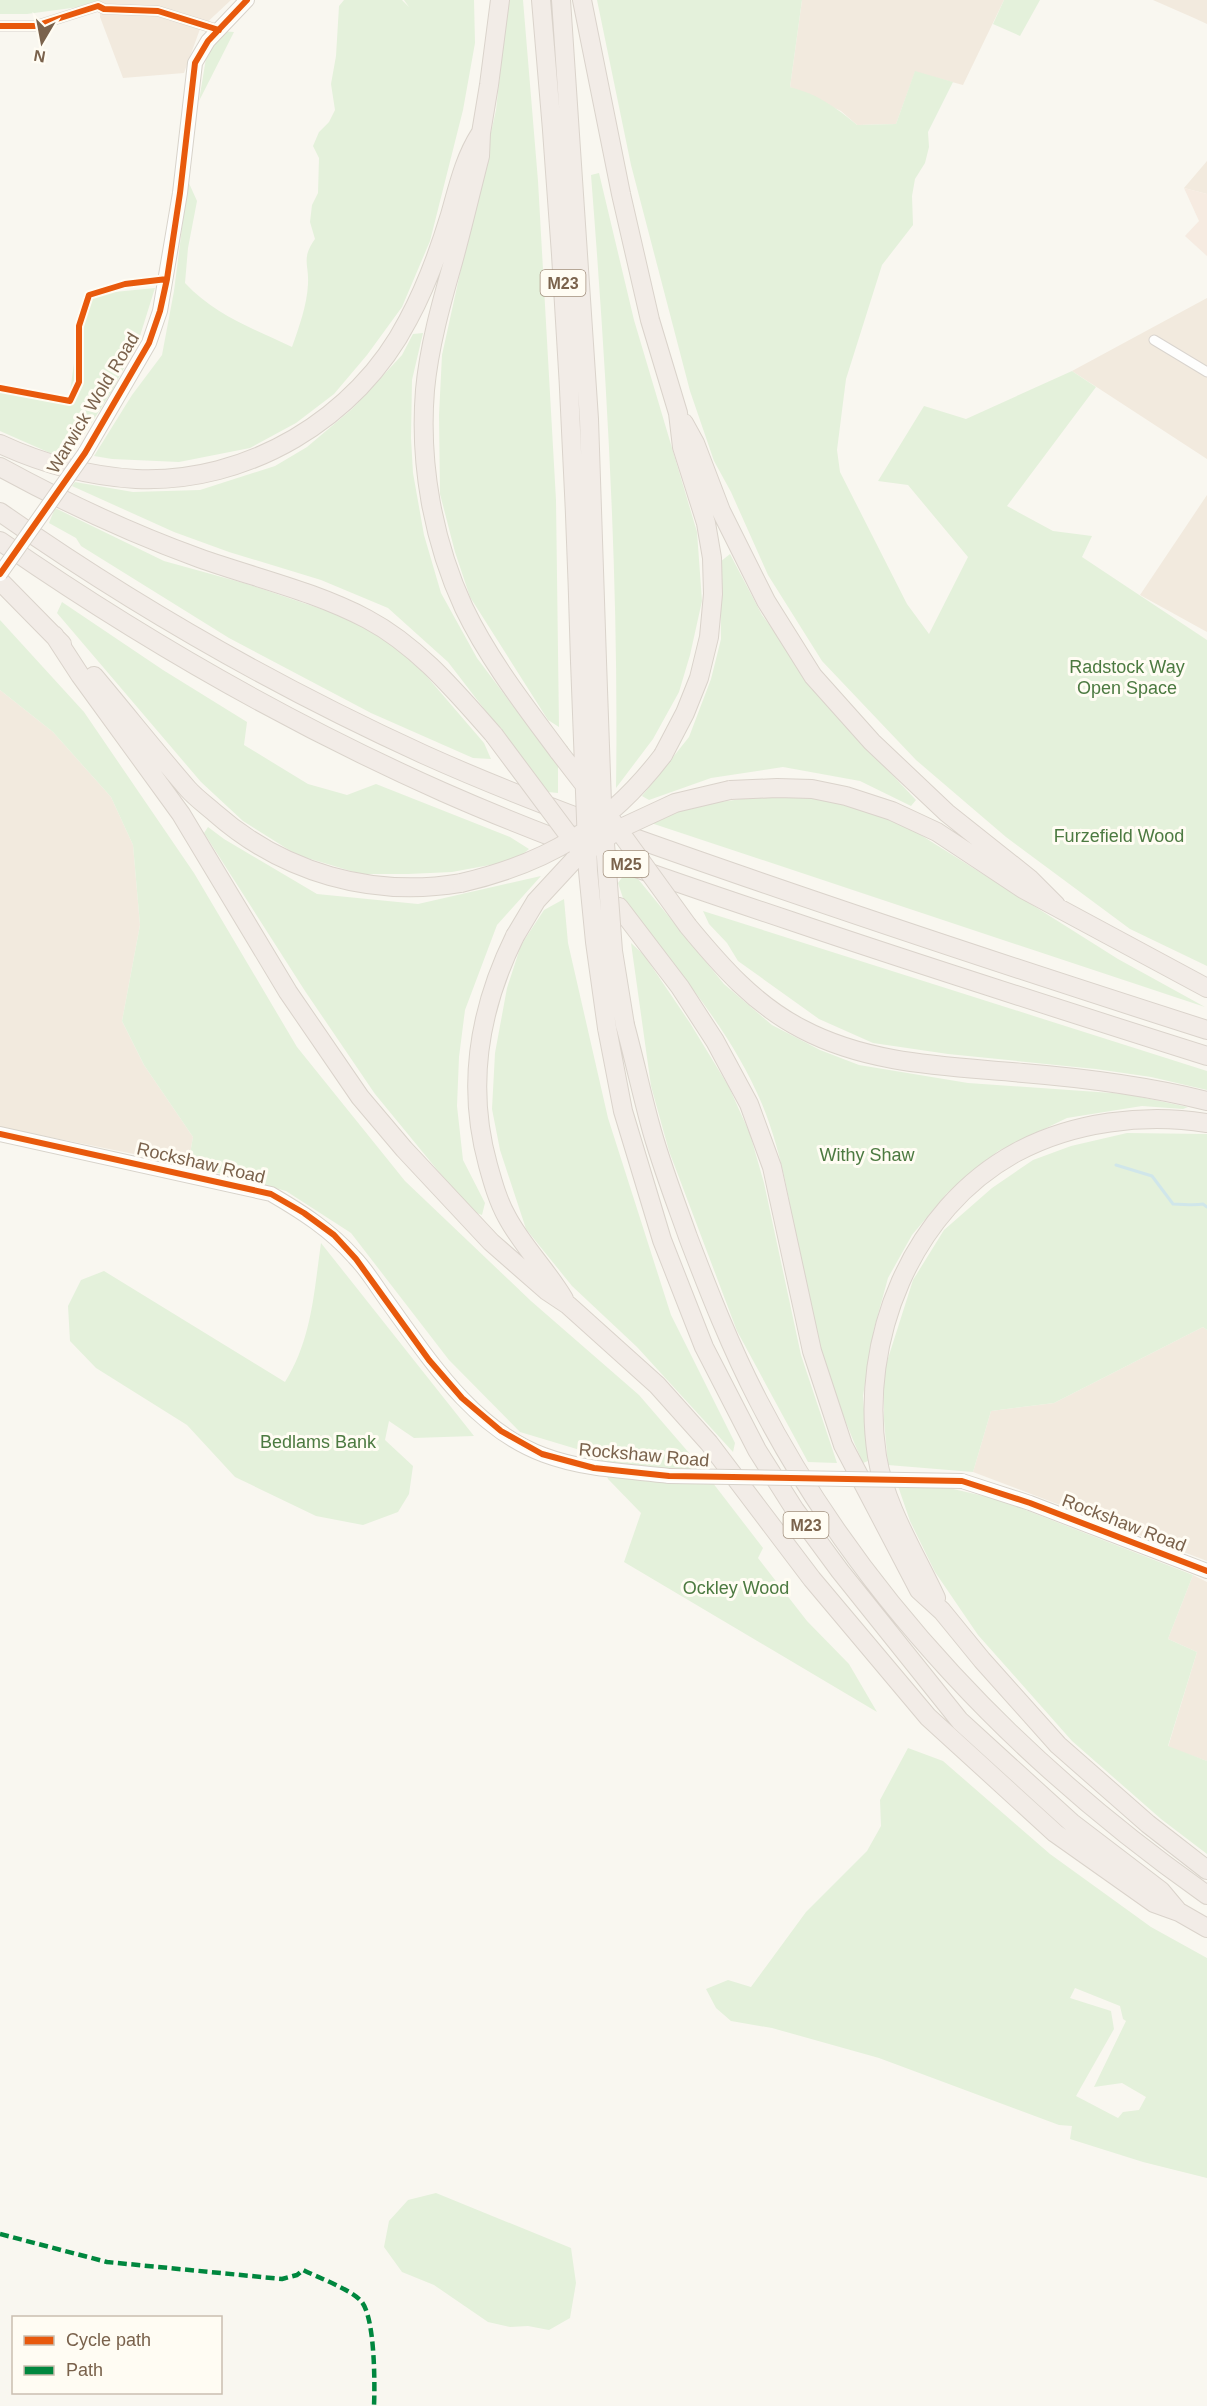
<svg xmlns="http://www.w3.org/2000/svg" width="1207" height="2406" viewBox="0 0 1207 2406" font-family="Arial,sans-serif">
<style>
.residential{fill:#f2eade}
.commercial{fill:#f6ebe1}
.green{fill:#e4f1db;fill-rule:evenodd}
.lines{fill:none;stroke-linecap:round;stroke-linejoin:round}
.stream{stroke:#d0e6ea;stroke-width:3}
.street-casing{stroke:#d9d4ce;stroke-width:11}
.secondary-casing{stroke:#d8d3ca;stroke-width:16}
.highway-casing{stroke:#dad3cb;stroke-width:20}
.street{stroke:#fefefd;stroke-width:9}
.secondary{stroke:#fefefd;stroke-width:14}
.highway{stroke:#f2ece7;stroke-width:18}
.secondary-bridge-casing{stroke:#d8d3ca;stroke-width:16;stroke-linecap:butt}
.highway-bridge-casing{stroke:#dad3cb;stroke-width:20;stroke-linecap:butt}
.secondary-bridge{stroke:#fefefd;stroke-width:14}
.highway-bridge{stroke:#f2ece7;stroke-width:18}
.quiet{stroke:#00873e;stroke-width:4.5;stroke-dasharray:9 4.5;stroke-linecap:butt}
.cycleway-casing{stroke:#fffcf3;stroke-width:10}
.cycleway{stroke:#e8590c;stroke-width:6}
.labels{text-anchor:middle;stroke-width:6;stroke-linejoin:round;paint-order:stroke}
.shield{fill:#fffcf3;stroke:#a2907e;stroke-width:1.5}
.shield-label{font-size:16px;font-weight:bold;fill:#7a624c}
.street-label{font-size:18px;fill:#7a624c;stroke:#fffcf3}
.park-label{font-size:18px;fill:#4c7a41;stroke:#fffcf3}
</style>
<rect width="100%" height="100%" fill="#f9f7f0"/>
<path class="residential" d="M101,0H231L200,29L184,73L123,78L100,17Z
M802,0H1004L963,85L915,72L896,124L857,125L841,111L790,87Z
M1153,0H1207V24L1194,18Z
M1207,161V194L1184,188Z
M1207,298V459L1072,371Z
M1207,495V632L1140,595Z
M0,690L53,732L111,797L133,845L140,925L122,1021L144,1065L193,1137L188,1165L0,1127Z
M1203,1327L1207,1330V1561L973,1472L991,1411L1054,1403Z
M1193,1575L1207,1582V1761L1168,1747L1197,1652L1168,1639Z"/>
<path class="commercial" d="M1184,188L1207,194V256L1185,236L1199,221Z"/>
<path class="green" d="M0,0H101V4L27,14H0Z
M344,0H402L409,7L404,0H474L475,43L463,110L430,241L402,307L367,355L334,394L317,407L296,423L250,448L179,462L112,459L94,456L132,395L162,355L174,291L188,181L197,201L188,248L185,283C215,315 252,328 292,347C299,327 307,305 308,284C309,263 301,259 315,239L310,222L312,205L318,193L319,158L313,146L319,132L329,122L335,110L331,84L336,56L339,6Z
M508,0H523L538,181L556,500L559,727L548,720L470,597L455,552L440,494L439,415L442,355L496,110Z
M597,0H802L790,87C817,94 836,107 857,125L896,124L915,71L953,82L928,132L929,147L925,163L915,179L912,196L913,225L882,265L846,379L837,450L840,472L907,604L929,634L968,557L908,485L878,481L924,406L966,419L1072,371L1096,387L1007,506L1053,531L1092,536L1082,557L1207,640V966L1130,929L1006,837L916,760L822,661L768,575L731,492L714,461L690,391L631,165Z
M1004,0H1040L1020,36L993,24Z
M222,31L234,32L199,101L206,58Z
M599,173L634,320L697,532L702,601L690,655L679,692L653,739L616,788C619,584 607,379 591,175Z
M155,288L139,339L112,391L69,458L50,453L0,431V388L68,405L84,295Z
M423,333L412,380L411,438L413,473L424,535L441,593L477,658L558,766V793L548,792L448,662L388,608L321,580L229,552L174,532L72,486L75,482L133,492L200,490L275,466L307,447L352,409L402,355L413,334Z
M55,508L164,561L247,584L333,613L362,626L405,651L484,743L491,759L473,758L371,713L229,638L81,546L76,538L49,523Z
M730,554L762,615L836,715L916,800L911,806L860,781L783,767L711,778L649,800L642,796L689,737L711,679L721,639L720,562Z
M62,602L163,670L247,722L244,745L308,784L347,795L376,784L510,837L529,849L516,860L452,872L408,874H361L297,855L243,821L201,782L57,613Z
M0,620L84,712L194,873L297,1047L405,1181L531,1301L639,1395L696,1461L763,1548L758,1558L807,1621L849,1664L877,1712L624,1562L641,1513L608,1479L600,1456L520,1432L449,1360L351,1233L286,1191L188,1165L193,1137L144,1065L122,1021L140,925L133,845L111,797L53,732L0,690Z
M756,797L813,798L869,810L916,832L1118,959L1205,1007L651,823L684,807Z
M208,827L224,839L317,894L418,904L541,876L497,925L465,1010L459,1057L457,1106L463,1160L485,1203L482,1215L471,1211L375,1094L305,991L204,833Z
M629,868L724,984L772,1025L820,1050L859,1065L968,1083L1126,1094L1188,1107L1183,1109L1142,1106L1067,1118L998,1151L947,1193L912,1235L888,1278L874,1329L863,1396L868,1461L863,1463C840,1411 821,1358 809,1303C794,1237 788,1167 762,1104C730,1028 673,965 624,901L618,883Z
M564,899L568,943L608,1118L671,1315L735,1443L733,1452L637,1347L572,1286L526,1229L500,1150L492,1109L495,1053L507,988L521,945L544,910Z
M703,911L1207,1071V1090L1151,1077L1096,1069L948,1054L873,1043L819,1019L738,961L727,943L709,924Z
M631,943L644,955L690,1023L729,1087L750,1134L764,1183L801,1355L837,1463L808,1462L737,1331L669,1151L651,1086Z
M1127,1133L1207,1134V1330L1203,1327L1054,1403L991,1411L973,1472L888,1465L884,1420V1371L913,1280L944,1230L992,1188L1033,1160L1071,1146Z
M321,1243L474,1436L414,1438L389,1421L385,1440L413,1466L409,1494L398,1512L363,1525L316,1516L235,1477L187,1425L96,1368L70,1341L68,1306L81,1280L104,1271L285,1382C312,1339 314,1291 321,1243Z
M898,1486H940L997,1499L1193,1575L1168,1639L1197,1652L1168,1746L1207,1761V1854L1161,1819L1072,1741L978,1635L935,1572L910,1521Z
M908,1748L943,1761L1050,1854L1151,1927L1207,1958V2178L1143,2162L1070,2139L1072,2126L1059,2125L879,2058L772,2028L731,2021L716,2008L706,1989L728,1980L751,1987L806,1912L867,1851L881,1826L880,1800ZM1075,1988L1120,2006L1123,2019L1126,2021L1094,2087L1122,2083L1146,2097L1139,2110L1123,2112L1118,2118L1076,2096L1114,2029L1111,2011L1070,1998Z
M436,2193L571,2248L576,2283L570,2318L549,2330L528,2326L510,2327L488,2322L434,2285L402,2272L384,2247L389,2221L408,2200Z"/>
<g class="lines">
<path class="stream" d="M1116,1165L1152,1176L1173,1204C1184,1204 1193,1206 1203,1204L1207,1207"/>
<defs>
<path id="street" d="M0,26H35L98,6L104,9L158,11L219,30
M1154,340L1207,372"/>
<path id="secondary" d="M85,453L149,343L160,311L180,193L195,63L208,41L247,0
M0,1134L271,1194C302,1212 330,1230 354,1257C367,1270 376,1286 387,1301C429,1359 473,1429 544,1455C584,1470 627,1471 669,1476
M962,1481L1030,1503L1207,1571"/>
<path id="highway" d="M500,0L489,85L481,133L480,156C471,191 463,226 453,262C441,304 429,347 425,390C419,464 433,541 464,608C489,660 525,706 559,752
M541,0C561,220 574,440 580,661
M561,0L589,419L597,661
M582,0L621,194L650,320L678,413L682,447L706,523L712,558L713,594L709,637L699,678L685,713L663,755
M684,423L695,443L721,511L766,601L813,676L872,742L947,813L1030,879L1056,905
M0,444C43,464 88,476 136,479C247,484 357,419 408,320C426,287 439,251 450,215C458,187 464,159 480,134
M0,467C64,502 130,533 199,558C255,578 314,591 367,619C418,646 456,692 494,735
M0,512C134,606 276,687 425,755C534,804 647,843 760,882C908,933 1057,982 1207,1030
M0,541C140,638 288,723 443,792C556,842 674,882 791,921C929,968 1068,1012 1207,1056
M0,581L62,644
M54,635L80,675L181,814L288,992L360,1097L404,1149L491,1242L547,1291L568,1305L657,1385L709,1443L812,1579L928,1717L1055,1833L1154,1903L1179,1912L1207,1928
M94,676C126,714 156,752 188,789C196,798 206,805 215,813C283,873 372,898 461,883
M730,790L777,788L812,789L846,796L892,811L937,832L1023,889L1207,988
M619,907L680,987L715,1041L749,1104L772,1167L812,1351L843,1445L919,1590L942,1611L982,1660L1058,1745L1148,1824L1207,1870
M688,926C721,966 755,1005 802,1029C870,1065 948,1066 1023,1073C1085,1078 1147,1086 1207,1101
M515,936C479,1009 466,1086 488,1165C493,1183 498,1201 507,1217C523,1247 547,1270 564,1299
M625,1025C634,1058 641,1091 650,1124C660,1162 675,1200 688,1237C709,1292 731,1348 758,1400C861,1600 1024,1766 1207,1895
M607,1028L623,1111L662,1240L704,1347L757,1450L795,1510L840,1571L960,1721L1072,1823L1161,1891L1177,1910
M936,1598C915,1553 885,1506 877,1456C859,1340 911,1209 1017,1152C1073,1122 1144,1113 1207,1123"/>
</defs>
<use href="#street" class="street-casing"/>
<use href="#secondary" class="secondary-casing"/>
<use href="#highway" class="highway-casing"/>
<use href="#street" class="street"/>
<use href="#secondary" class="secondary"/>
<use href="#highway" class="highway"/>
<defs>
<path id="secondary-bridge" d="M0,574L85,453
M669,1476L962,1481"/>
<path id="highway-bridge" d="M580,661L588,871L595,942L607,1028
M597,661L602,803L613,951L625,1025
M494,735L579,849
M559,752L586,787
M612,821L688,926
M461,883C548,863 609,826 663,755
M515,936L536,901L573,861L619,829L675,803L730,790"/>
</defs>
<use href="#secondary-bridge" class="secondary-bridge-casing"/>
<use href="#highway-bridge" class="highway-bridge-casing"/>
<use href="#secondary-bridge" class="secondary-bridge"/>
<use href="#highway-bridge" class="highway-bridge"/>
<path class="quiet" d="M0,2234L107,2262L282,2279L297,2275L303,2270C317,2277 350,2289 361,2301C375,2316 375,2384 374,2406"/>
<defs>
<path id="cycleway" d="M0,26H35L98,6L104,9L158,11L219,30
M0,388L70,401L79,382V326L89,295L125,284L167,279
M0,574L85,453L149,343L160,311L167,279L180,193L195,63L208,41L247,0
M0,1134L271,1194L304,1213L334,1235L356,1259L429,1360L462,1398L501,1431L542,1454L594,1468L669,1476L962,1481L1030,1503L1207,1571"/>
</defs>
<use href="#cycleway" class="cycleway-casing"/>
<use href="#cycleway" class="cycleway"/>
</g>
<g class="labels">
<g class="shield">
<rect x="540.5" y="270" width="45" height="26" rx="4.5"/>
<rect x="603.5" y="851" width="45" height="26" rx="4.5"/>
<rect x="783.5" y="1512" width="45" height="26" rx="4.5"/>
</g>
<g class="shield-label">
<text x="563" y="289">M23</text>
<text x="626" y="870">M25</text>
<text x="806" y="1531">M23</text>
</g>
<g class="street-label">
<text transform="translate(93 403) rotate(-59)" y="6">Warwick Wold Road</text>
<text transform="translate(201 1163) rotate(13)" y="6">Rockshaw Road</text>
<text transform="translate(644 1455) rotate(5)" y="6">Rockshaw Road</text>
<text transform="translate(1124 1523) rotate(21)" y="6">Rockshaw Road</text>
</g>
<g class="park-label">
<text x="1127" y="673">Radstock Way<tspan x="1127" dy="21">Open Space</tspan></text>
<text x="1119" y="842">Furzefield Wood</text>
<text x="867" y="1161">Withy Shaw</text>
<text x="318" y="1448">Bedlams Bank</text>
<text x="736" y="1594">Ockley Wood</text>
</g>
</g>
<rect x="12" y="2316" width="210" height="78" fill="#fffcf3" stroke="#cabeb0" stroke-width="1.5"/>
<rect x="24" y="2336" width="30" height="9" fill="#e8590c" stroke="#cabeb0" stroke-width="1.5"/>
<text x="66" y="2346" font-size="18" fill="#7a624c">Cycle path</text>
<rect x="24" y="2366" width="30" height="9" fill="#00873e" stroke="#cabeb0" stroke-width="1.5"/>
<text x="66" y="2376" font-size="18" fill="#7a624c">Path</text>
<g transform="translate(42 42) rotate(190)" stroke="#fffcf3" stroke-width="4.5" paint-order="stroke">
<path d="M0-4.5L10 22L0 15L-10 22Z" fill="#7a624c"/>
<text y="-9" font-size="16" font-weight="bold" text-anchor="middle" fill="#7a624c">N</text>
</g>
</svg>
